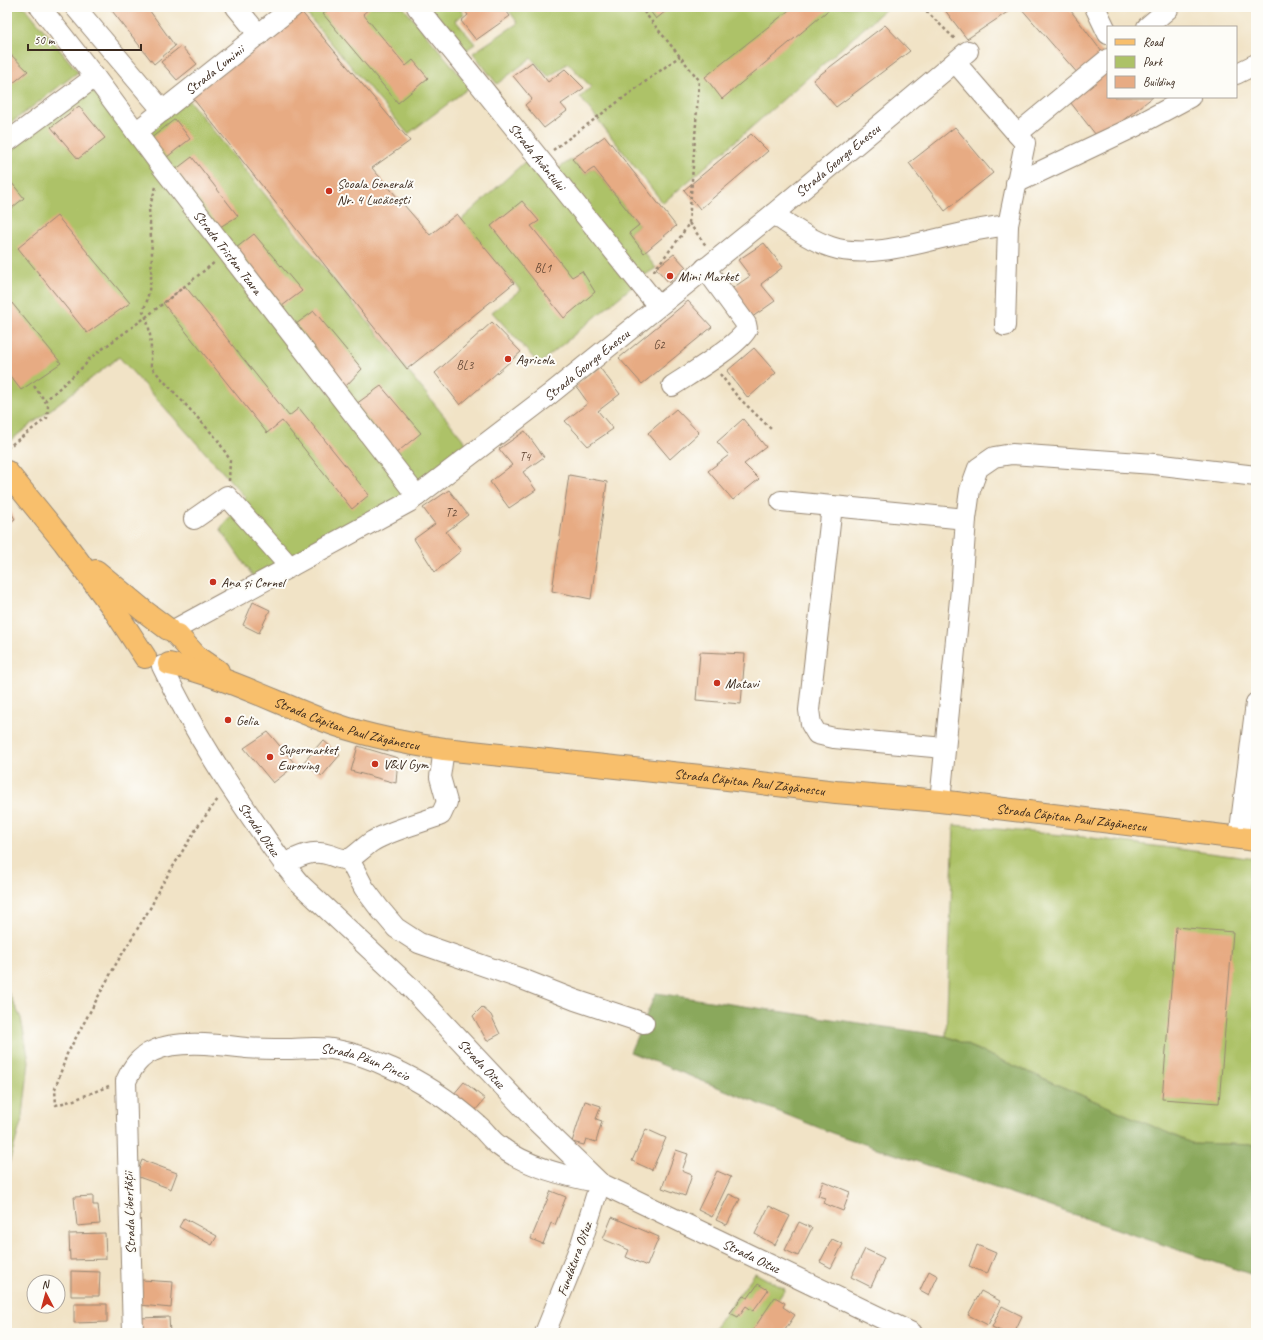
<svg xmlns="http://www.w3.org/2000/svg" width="1263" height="1340" viewBox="0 0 1263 1340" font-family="Caveat,sans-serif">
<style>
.green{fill:#adc267;stroke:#747642}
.forest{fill:#8aa85c;stroke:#62693d}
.building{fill:#e7ab83}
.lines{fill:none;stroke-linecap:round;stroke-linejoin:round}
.minor-casing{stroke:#968672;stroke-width:22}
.major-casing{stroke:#968672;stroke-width:24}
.path{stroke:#968672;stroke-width:2.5;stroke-dasharray:3 3;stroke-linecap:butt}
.minor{stroke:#fff;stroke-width:20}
.major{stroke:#f8bf6c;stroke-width:22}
.poi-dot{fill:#c8321e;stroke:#fdfcf7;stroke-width:1.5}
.labels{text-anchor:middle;stroke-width:4;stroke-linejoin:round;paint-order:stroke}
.number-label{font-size:12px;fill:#664a37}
.street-label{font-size:14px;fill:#3b2a1e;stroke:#fdfcf7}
.poi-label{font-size:14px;fill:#3b2a1e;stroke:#fdfcf7;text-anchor:start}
</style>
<rect width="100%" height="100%" fill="#fdfcf7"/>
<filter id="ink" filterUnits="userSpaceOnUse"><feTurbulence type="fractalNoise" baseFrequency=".025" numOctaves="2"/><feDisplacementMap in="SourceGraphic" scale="8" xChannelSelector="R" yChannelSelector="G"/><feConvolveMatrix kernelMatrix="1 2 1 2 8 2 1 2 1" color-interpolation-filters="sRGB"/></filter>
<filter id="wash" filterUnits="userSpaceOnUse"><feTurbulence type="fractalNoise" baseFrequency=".012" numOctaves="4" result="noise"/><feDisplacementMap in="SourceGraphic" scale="16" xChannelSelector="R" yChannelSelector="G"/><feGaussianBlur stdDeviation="0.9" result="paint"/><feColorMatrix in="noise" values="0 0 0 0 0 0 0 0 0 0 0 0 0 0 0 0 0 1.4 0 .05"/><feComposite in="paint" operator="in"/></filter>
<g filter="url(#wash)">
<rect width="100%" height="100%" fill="#f1e3c6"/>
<path class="green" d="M7,7H25L78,72L7,126Z
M311,7H403L470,87L408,134L305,12Z
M425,7H458L464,14L455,20L475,44L462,53Z
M506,7H888L745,133L663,203L580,97L591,87L568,63L549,77L531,58L497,84L473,53L518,23Z
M90,87L409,494L257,582L220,529L246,498L119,357L7,443V151Z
M187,98L470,448L417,486L144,135Z
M530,157L634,285L539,364L492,312L520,290L461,220Z
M572,159L585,174L594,168L639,225L629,233L656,268L642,277L556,170Z
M954,825L1084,837L1256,859V1145L1191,1143L946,1036Z
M7,990L21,1018L29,1061L23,1116L7,1170Z
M755,1273L785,1289L759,1330L756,1333H711Z"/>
<path class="forest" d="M656,993L946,1036L1191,1143L1256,1145V1276L832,1133L630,1052Z"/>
<g id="blocks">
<path class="building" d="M109,7H147L175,46L154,64Z
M332,7H369L370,8L363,14L406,66L413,60L428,78L398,103L323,14Z
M462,7H503L510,16L476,40L461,21L468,15Z
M647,7H671L656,19Z
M793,7H832L722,99L705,77Z
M947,7H1015L967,39L944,9Z
M1020,7H1068L1105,56L1079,75Z
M299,9L410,141L372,168L430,235L457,214L514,283L407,369L191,96Z
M885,25L910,51L836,107L813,80Z
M181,46L197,64L177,80L161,62Z
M9,53L28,71L7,88V54Z
M532,62L548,82L565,69L584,88L561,104L567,111L544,128L525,105L532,99L513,76Z
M1108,67V97H1153L1099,139L1067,98Z
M79,106L105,138L78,159L51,127Z
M175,119L190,139L167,157L150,139Z
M955,127L993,173L945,211L909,163Z
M751,134L768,151L700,209L684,190Z
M605,136L676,226L644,253L629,233L639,225L594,168L585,174L572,159Z
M192,157L238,216L220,227L175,170Z
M7,177L24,198L7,212Z
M522,201L539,221L531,226L572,277L582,271L595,292L564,318L491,226Z
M57,216L130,303L87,333L18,248Z
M254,234L302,291L282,306L236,248Z
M764,243L783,267L761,284L775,301L748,320L727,292L750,276L738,260Z
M674,254L686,267L669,283L656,268Z
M185,286L289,416L299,408L369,495L352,509L282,421L267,433L163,303Z
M7,297L61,363L21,390L7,372Z
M688,301L712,327L642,384L619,358Z
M314,311L362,369L345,387L296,324Z
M492,322L521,352L460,405L435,373Z
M754,348L776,373L748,398L727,371Z
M600,368L620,394L598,411L613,429L588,446L565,421L588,403L576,386Z
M381,386L421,433L395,454L356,404Z
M676,409L699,433L670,459L648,433Z
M743,419L766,447L744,464L759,479L733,500L708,471L729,455L717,442Z
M525,431L544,457L523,472L536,490L509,508L490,482L512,465L499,449Z
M569,475L607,482L591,599L552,591Z
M449,490L468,515L446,532L461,551L435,572L414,539L435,524L423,508Z
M7,506L15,519L7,524Z
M253,602L270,610L259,633L243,625Z
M700,652L745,654L741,704L696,700Z
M268,732L296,765L273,783L244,748Z
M323,740L340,755L322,776L303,763Z
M358,746L398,758L396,783L351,771Z
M1176,927L1233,932L1219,1103L1162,1099Z
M482,1007L491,1015L500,1034L487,1041L473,1016Z
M464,1082L485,1099L474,1112L453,1095Z
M585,1101L601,1106L596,1119L602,1121L596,1142L586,1139L584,1145L572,1142Z
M646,1129L666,1138L652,1170L632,1161Z
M676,1150L688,1154L682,1171L692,1175L685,1196L662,1188Z
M142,1160L177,1173L171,1189L136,1176Z
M717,1171L731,1177L712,1217L698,1210Z
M823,1181L850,1192L843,1211L823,1203L825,1198L818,1196Z
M551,1191L566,1197L555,1225L551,1223L543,1244L531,1239Z
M729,1194L740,1199L727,1225L716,1220Z
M93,1196V1205H98L100,1224L77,1226L74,1197Z
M769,1206L790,1216L775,1245L755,1234Z
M612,1217L659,1237L647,1266L626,1257L629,1250L603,1239Z
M184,1218L217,1236L212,1245L179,1227Z
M799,1222L812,1228L798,1256L785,1250Z
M105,1233L106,1259L70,1260L69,1234Z
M832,1239L843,1244L831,1268L820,1262Z
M977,1245L996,1253L987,1274L969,1266Z
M865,1249L884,1258L871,1287L851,1277Z
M71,1271L100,1272L99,1296H71Z
M929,1271L938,1276L929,1295L920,1290Z
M142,1280L173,1282L171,1308L140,1305Z
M758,1284L768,1290L753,1311L746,1306L738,1317L730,1313L743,1296L748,1298Z
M981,1291L1000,1301L988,1325L968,1315Z
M775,1297L785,1303L783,1307L795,1315L783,1333H751Z
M74,1304H107V1322L74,1323Z
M1002,1306L1022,1316L1014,1333H1005L992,1327Z
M169,1317L170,1333H137V1318Z"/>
</g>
</g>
<g filter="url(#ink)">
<use href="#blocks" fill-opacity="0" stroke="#968672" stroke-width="1"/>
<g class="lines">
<defs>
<g id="minor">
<path id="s1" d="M40,7L95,77L162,167L417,496"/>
<path d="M75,7L163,111"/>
<path d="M236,7L259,35"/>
<path id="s2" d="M417,7L658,306"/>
<path d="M1095,7L1108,34"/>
<path d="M1147,27L1168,9V7"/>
<path d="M955,62L1025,143L1008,225L1005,326"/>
<path d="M1236,74L1256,64"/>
<path id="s3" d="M136,132L293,7"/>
<path d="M1017,134L1108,59"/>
<path d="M7,142L95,77"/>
<path d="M1016,183L1136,126L1190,97"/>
<path d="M773,214C791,226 810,240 831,247C869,260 925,241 963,233C978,229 993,227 1008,225"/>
<path d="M672,386C690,374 738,346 747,329L746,324L705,268"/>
<path d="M781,501L966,519"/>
<path d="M832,506L809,710L811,724L817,734L834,738L944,748"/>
<path d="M194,519L227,496L290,567"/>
<path id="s4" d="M172,631L409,502L549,395L773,214L968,51"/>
<path id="s5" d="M162,666C187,719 218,769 251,817C267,840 282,863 300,884L408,985L534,1119L600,1183L912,1333"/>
<path d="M940,801L961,589L966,519L970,490L978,468L994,457L1012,454L1154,464L1256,476"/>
<path d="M1239,838L1256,703"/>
<path d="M349,859L364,888L379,908L396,928L419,943L522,979L575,1000L644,1023"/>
<path d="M284,865C298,856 313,849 330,855C336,857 341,860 348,859C354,858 366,845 373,841C391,830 421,823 441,815L447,802L440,777L444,749"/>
<path id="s6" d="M133,1333L126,1081C132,1068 139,1057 153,1051C178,1039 220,1045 246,1048C259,1049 272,1049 285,1049C302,1049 320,1046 337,1050C355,1053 374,1060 391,1068C424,1082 453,1103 479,1126C486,1132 491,1140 498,1145C526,1167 567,1176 600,1183L581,1244L545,1333"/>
</g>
<g id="major">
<path d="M7,472L64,542L113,608L145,657"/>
<path d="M96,571L144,611L168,629"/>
<path d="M177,635L196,656L218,671"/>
<path id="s7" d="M169,664C222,675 270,700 320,719C360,735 402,743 444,749L710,777L836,792L940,801L1256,840"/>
</g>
</defs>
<use href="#minor" class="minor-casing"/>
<use href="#major" class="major-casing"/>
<path class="path" d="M640,7L699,80L689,223L681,236L652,273
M922,7L956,40
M553,150L680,56
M156,187L149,208L152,253L151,279L147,301L143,311C152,328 151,348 151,367L217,439L230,460L229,481
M689,223L707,247
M720,374L737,396L771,429
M34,386L45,401L85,365L90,358L146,317L215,262
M7,448L47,418L48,406L45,401
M109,1086L74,1100L56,1105L55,1089L67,1054L116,964L152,905L158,891L198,826L218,799"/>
<use href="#minor" class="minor"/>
<use href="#major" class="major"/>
</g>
</g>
<g class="poi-dot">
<circle cx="329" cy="191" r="4"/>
<circle cx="670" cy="276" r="4"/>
<circle cx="508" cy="359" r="4"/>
<circle cx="213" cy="582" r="4"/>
<circle cx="717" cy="683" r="4"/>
<circle cx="228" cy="720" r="4"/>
<circle cx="270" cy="757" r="4"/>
<circle cx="375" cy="764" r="4"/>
</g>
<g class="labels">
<g class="number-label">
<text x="543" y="272">BL1</text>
<text x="659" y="349">G2</text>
<text x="465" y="369">BL3</text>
<text x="525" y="461">T4</text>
<text x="451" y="517">T2</text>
</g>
<g class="street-label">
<text dy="5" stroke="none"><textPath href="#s3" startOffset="100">Strada Luminii</textPath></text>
<text dy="5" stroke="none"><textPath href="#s2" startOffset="192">Strada Avântului</textPath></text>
<text dy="5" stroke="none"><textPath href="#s4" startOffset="818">Strada George Enescu</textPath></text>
<text dy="5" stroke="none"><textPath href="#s1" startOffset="309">Strada Tristan Tzara</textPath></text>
<text dy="5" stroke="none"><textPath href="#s4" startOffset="494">Strada George Enescu</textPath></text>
<text dy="5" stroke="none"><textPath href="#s7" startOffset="188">Strada Căpitan Paul Zăgănescu</textPath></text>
<text dy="5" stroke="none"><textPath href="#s7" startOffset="596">Strada Căpitan Paul Zăgănescu</textPath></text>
<text dy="5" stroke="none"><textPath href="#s7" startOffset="920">Strada Căpitan Paul Zăgănescu</textPath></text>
<text dy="5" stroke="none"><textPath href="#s5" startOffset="190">Strada Oituz</textPath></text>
<text dy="5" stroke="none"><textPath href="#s5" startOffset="514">Strada Oituz</textPath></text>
<text dy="5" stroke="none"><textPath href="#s6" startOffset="509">Strada Păun Pincio</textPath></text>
<text transform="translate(129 1213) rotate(-92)" y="5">Strada Libertății</text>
<text dy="5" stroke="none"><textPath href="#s5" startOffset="850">Strada Oituz</textPath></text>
<text transform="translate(574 1259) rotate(-70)" y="5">Fundătura Oituz</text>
</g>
<g class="poi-label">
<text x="337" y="188">Școala Generală<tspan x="337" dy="16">Nr. 4 Lucăcești</tspan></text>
<text x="678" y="281">Mini Market</text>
<text x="516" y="364">Agricola</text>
<text x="221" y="587">Ana și Cornel</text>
<text x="725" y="688">Matavi</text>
<text x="236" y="725">Gelia</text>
<text x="278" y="754">Supermarket<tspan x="278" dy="16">Euroving</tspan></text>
<text x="383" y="769">V&amp;V Gym</text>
</g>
</g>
<rect width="1263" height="1340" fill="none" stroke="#fdfcf7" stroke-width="24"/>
<rect x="1107" y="26" width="130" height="72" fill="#fdfcf7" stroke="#afa8a0"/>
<rect x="1115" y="39" width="20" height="6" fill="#f8bf6c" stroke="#afa8a0"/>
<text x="1143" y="46" font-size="12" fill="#3b2a1e">Road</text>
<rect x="1115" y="56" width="20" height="12" fill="#adc267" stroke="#afa8a0"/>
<text x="1143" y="66" font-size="12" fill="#3b2a1e">Park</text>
<rect x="1115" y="76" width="20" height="12" fill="#e7ab83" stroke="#afa8a0"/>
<text x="1143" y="86" font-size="12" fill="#3b2a1e">Building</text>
<g transform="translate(46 1294) rotate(354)"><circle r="19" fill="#fdfcf7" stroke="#afa8a0"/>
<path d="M0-3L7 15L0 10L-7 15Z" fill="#c8321e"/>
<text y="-6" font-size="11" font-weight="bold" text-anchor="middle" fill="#3b2a1e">N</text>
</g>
<path d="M28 44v6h113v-6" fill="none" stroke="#3b2a1e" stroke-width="2"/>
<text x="34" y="44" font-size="12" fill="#3b2a1e" stroke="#fdfcf7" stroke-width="3" paint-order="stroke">50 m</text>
</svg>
